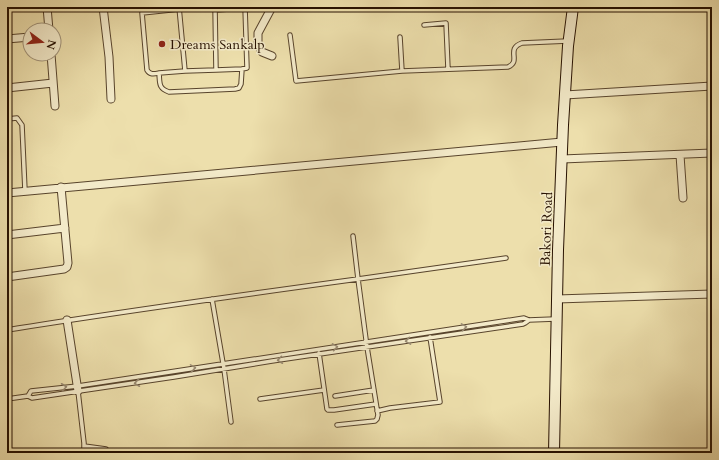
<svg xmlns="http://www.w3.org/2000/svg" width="719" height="460" viewBox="0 0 719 460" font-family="Cardo,serif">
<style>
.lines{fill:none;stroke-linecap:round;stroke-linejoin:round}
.lane-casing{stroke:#58442c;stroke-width:5.5}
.street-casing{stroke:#58442c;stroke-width:9}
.secondary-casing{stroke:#271101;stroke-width:12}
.lane{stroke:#f3eac9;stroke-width:3.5}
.street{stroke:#f3eac9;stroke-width:7}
.secondary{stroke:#f3eac9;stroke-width:10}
.oneway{stroke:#97886f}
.poi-dot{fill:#8f2418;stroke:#f3eac9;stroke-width:1.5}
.labels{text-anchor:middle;stroke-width:3;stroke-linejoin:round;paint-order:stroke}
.poi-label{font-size:14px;fill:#271101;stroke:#f3eac9;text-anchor:start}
.street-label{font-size:14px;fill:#271101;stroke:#f3eac9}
</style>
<rect width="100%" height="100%" fill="#eddfac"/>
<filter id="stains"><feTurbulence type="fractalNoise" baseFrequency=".005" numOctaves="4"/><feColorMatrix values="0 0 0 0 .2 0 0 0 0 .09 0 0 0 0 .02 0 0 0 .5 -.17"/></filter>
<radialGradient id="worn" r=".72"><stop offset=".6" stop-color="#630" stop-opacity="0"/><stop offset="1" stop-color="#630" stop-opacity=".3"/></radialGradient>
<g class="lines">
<defs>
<path id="lane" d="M143,7L142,13L147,70C150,75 154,74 159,73C160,83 158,88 169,92L235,89L239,88L241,84L242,69L247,68L245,7
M179,7L185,71
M215,10L245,8
M142,13L180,9
M424,25L446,23L448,69
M290,35L296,81L402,71
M400,37L402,71L508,67C522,61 505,49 522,43L568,41
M216,70L242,69
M159,73L185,71L216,70L215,7
M7,119L17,118L22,125L25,191
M212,299L224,369L231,422
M7,330C124,311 241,295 358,279L353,236
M319,353L327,409L328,410H334L376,404
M78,391L84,443V453
M28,396L31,391L78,386L524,318L529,320L555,319
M335,396L374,390
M7,399L28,396L32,398L174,377L272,361L523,324L525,323L529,320
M260,399L324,390
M377,411L390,408L440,402L430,337
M337,425L375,421L377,419L378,415L367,347L358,279L506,258
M84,446L106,449
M543,453L553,449"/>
<path id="street" d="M47,7L49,30
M103,7L109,57L111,99
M272,7L258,33V44L262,52L272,56
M7,39L30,37
M51,54L55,106
M7,88L53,83
M565,95L712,86
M680,155L683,198
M562,159L712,153
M7,193L562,142
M7,235L65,228
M7,277L64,269L67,267L68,263L61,187
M557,299L712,294
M67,320L78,391"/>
<path id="secondary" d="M554,453L558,250L563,125L568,46L573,7"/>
</defs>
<use href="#lane" class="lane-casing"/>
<use href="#street" class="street-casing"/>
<use href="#secondary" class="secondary-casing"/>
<use href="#lane" class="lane"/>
<use href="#street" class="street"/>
<use href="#secondary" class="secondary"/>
</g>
<defs><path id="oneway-chevron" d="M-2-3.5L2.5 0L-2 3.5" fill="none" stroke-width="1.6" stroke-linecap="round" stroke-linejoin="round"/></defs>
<g class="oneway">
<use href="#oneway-chevron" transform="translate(464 327) rotate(-9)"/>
<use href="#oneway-chevron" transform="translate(408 341) rotate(171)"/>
<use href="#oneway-chevron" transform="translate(335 347) rotate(-9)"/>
<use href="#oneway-chevron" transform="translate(280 360) rotate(172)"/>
<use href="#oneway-chevron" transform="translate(193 368) rotate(-9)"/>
<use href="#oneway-chevron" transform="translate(137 383) rotate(172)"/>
<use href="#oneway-chevron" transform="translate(64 387) rotate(-7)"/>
</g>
<circle class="poi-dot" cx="162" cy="44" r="4"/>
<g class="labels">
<g class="poi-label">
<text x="170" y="49">Dreams Sankalp</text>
</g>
<g class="street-label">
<text transform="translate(546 229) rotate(-88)" y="5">Bakori Road</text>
</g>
</g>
<rect width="719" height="460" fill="none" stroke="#eddfac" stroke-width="24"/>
<rect x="8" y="8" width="703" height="444" fill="none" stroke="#271101" stroke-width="2"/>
<rect x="12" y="12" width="695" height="436" fill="none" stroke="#271101"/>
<g transform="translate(42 42) rotate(106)"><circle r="19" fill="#f3eac9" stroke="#a19379"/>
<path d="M0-3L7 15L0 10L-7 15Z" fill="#8f2418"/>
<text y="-6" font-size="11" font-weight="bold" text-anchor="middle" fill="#271101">N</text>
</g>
<rect width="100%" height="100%" filter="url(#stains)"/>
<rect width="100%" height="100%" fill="url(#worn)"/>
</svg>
